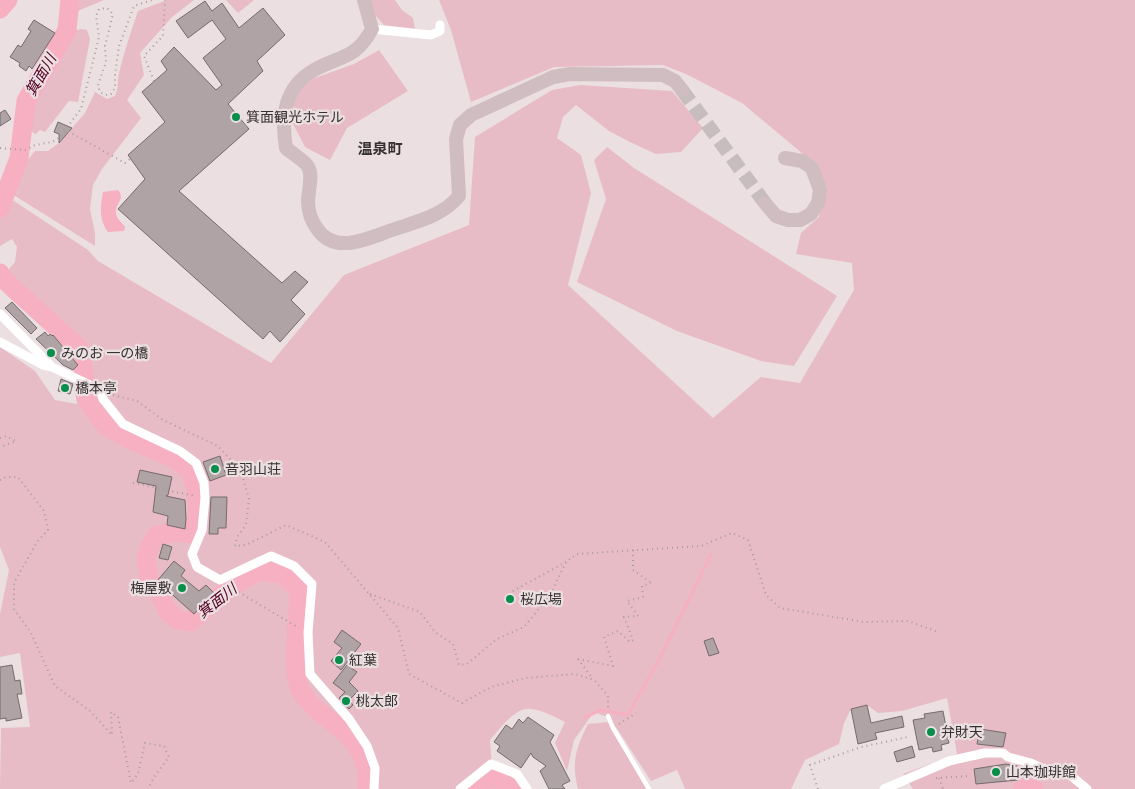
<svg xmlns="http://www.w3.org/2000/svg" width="1135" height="789" viewBox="0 0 1135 789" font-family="Merriweather,'Noto Sans JP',serif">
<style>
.green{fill:#e8bcc6}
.water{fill:#f7b0c1}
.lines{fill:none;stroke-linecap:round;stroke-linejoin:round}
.stream{stroke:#f7b0c1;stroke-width:3}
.river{stroke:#f7b0c1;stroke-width:19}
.building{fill:#afa3a6;stroke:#756a6d}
.secondary-tunnel{stroke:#c7bcbe;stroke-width:14;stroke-dasharray:14 7;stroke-linecap:butt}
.path{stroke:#a59c9e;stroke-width:2;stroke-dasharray:1 4;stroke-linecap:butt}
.lane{stroke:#fff;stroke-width:4.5}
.street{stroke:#fff;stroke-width:9}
.secondary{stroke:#d0bdc1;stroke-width:14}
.poi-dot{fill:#078e4b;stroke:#ebdfe1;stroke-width:2}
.labels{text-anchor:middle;stroke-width:4.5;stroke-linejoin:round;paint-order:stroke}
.poi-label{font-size:14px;fill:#353031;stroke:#ebdfe1;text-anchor:start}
.water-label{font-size:15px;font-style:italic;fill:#530024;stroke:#ebdfe1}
.neighbourhood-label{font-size:15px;font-weight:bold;fill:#353031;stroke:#ebdfe1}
</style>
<rect width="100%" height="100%" fill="#ebdfe1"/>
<path class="green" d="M75,0H104L75,12Z
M167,0H194L172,17L140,53L144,75L127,100L141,118L102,169L93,185L90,209L95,233V246L12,194L21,168L35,151H48L59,143L85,113L95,92L107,99L115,96C119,88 117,82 119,73C124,52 131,31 138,11Z
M226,0H254L238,13Z
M370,0H395L402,10L413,18L415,29L384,25L375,15Z
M439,0H1135V789H913L903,774L957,754L947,698L902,711L878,713L867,705L851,709L844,723L839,744L805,760L791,789H685L677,770L651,781L618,730L607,717L594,712L574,740L567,771L555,743L565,722C555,717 537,707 526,709C512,711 499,730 490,740L493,780L503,789H0L1,728L30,727L20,653L0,657V614L9,570L0,547V347L35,371L55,400L77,404L73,381H90L82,345L4,275L15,262L17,247L12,239L0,246V217L8,197L88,250L98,261L271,363L344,275L469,225L475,137L552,90L580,85L672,91L703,128L681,152L656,154L630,142L609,131L576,105L563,117L557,138L581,155L591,193L568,285L713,418L761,377L800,383L854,290L852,263L796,254L801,233L819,217L824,190L815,164L742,103L686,74L663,65L554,67L471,102L451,30Z
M82,29L87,30L90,39L78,102L69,101L45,132L40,130L36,134L33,133L31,128L32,103L70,31Z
M379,50L408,91L347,128L330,160L305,147L291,120L296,93L312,79L354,64Z
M607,147L634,168L837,296L794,366L761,361L677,331L577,282L606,199L594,160Z
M608,722L645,786L646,789H578C571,762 576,748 588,724Z"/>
<path class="water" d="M118,190C126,199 115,203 116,213C116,219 122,222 125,227L124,231L108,232C99,221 100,206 103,192Z"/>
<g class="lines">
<path class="stream" d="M584,718L601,710L628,715L662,654L711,554"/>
<path class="river" d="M0,9L8,0
M0,208L19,158L26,101L67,30L70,0
M0,273L1,277L79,348L83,366L85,393L91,407L106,426L129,439L173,458L190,470L196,488L198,515L194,534L172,532L156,536L150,546L146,559L149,578L158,591L168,612L178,620L190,622L221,595L241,580L260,571L283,574L299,591C299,616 290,674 302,693C307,702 316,709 323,715C351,737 370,750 367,789
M472,789L493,776L512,789
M1023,789H1034"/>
</g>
<path class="building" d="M205,1L212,11L222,3L239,28L263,8L285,35L257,61L263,71L228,104L249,129L179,191L282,283L295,271L308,282L291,300L305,314L280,342L270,331L263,339L118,209L145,179L128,155L165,122L142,92L167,70L161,61L174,47L216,90L222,85L203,58L226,39L212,20L188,38L176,21Z
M34,20L55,33L32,69L29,66L26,71L19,66L20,63L10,57L18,45L21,47L31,31L28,29Z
M5,110L11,119L0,126V113Z
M58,122L72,128L59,143V134L54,132Z
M12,302L37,328L31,334L5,308Z
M45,332L48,336L50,334L52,336L53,335L78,365L73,370L63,365L36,339Z
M61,379L73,384L70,394L58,391Z
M220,456L226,475L210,481L203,462Z
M140,470L172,477L168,495L166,496L185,500L186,519L185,529L167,525L168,516L153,512L156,486L137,482Z
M211,497H227L226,528H218V534H209Z
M163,544L172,547L168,560L159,558Z
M174,561L185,570L181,576L199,591L206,585L216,595L203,609L200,607L194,614L157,581Z
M342,630L361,644L341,670L331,661L342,648L334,642Z
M713,638L719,653L709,656L704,641Z
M12,665L15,681L20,680L22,694H17L22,718L6,721V718L0,719V667Z
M347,665L357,672L349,682L358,691L349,700L353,705L349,709L339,698L345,692L333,683Z
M867,705L871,723L902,716L904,727L875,733L877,739L858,744L851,709Z
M943,711L949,743L941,745L942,750L933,752L932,747L919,750L913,720L925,718L924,714Z
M528,717L554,735L550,742L570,781L562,785L565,789H549L540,771L546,766L533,757L531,753L521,768L497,751L500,746L494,742L506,725L512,729L519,719L523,723Z
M980,729L1006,733L1003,747L977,744Z
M912,746L915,757L897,762L894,752Z
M1006,764L1017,766L1018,780L976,784L974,769Z"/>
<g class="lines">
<path class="secondary-tunnel" d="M682,90L765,203"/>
<path class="path" d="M154,81L144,56L163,36L165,0
M59,128H62L125,163L130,159
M0,148L26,150L35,145L52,142L59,138L81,109L99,37L96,16L99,9L107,8L113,14L105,46L106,62L98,85L100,92L105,95L111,94L115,88V75L119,46L134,6L152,0
M113,395L137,401L163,420L218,446L241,471L249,499L246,525L237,537L235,546L246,545L286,525L325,542L398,628L409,674L462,703L491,687L525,678L575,674L594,680L608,696V708
M0,438L6,436L16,441L0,447
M0,480L6,477H18L44,511L48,530L37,542L14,583V609L31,633L55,686L90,711L112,735L111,712L118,717L131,783L138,774L145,743L164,746L169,757L154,777L148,789
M133,483L195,496
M633,550V570L650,582
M230,587L299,628
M370,594L420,612L435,632L453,644L459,665L467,664L497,639L524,627L550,595L566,562L577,554L701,546L732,533L748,540L766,595L780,608L864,622L908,621L938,632
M507,599L511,592L566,562
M638,616L627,601L643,597L642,586L651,583
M578,659L613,666L604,637L618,631L630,642L633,640L624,617L638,616
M578,659L593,679
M619,724L636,713
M936,778L968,776
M939,778L943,789
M818,789L810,765L861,747L908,737"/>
<path class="lane" d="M608,716L613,728L649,789"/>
<path class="street" d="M372,29L431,35L440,31V25
M0,314L52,367
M0,342L43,365L52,367L88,384L101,393L103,399L123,424L180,451L196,463L204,483L205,498L202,530L192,554L197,567L220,580L271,556L294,566L312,584L308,633L310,674L349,719L367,746L375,768L374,789
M460,789L491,764L517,774L527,789
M884,789L949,761L985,753H1003L1008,757L1031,763L1042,768L1070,775L1087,789"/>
<path class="secondary" d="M364,0L372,29C355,60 341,55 314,70C284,87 281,117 286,148C292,153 303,160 307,165C314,174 308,191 308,202C308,213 312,222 318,230C336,255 369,238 392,230C415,222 443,216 459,196L456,139L460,125L471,115L553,77L570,74L663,75L675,81L682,90
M765,203L776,216L788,220H800L811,214L818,203L820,190L812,168L802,161L785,158"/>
</g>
<g class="poi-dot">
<circle cx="236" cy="117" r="5"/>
<circle cx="51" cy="353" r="5"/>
<circle cx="65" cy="388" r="5"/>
<circle cx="215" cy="469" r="5"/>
<circle cx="182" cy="588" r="5"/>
<circle cx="510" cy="599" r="5"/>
<circle cx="339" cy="660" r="5"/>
<circle cx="346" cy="701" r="5"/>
<circle cx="931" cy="732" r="5"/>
<circle cx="996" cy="772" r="5"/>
</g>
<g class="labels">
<g class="poi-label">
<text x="246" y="122">箕面観光ホテル</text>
<text x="61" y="358">みのお 一の橋</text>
<text x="75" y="393">橋本亭</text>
<text x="225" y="474">音羽山荘</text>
<text x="172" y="593" text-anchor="end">梅屋敷</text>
<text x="520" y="604">桜広場</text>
<text x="349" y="665">紅葉</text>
<text x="356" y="706">桃太郎</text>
<text x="941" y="737">弁財天</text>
<text x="1006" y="777">山本珈琲館</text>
</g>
<g class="water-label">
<text transform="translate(41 75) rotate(-60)" y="5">箕面川</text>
<text transform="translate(217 601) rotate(-38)" y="5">箕面川</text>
</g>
<g class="neighbourhood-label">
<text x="380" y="154">温泉町</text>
</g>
</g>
</svg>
